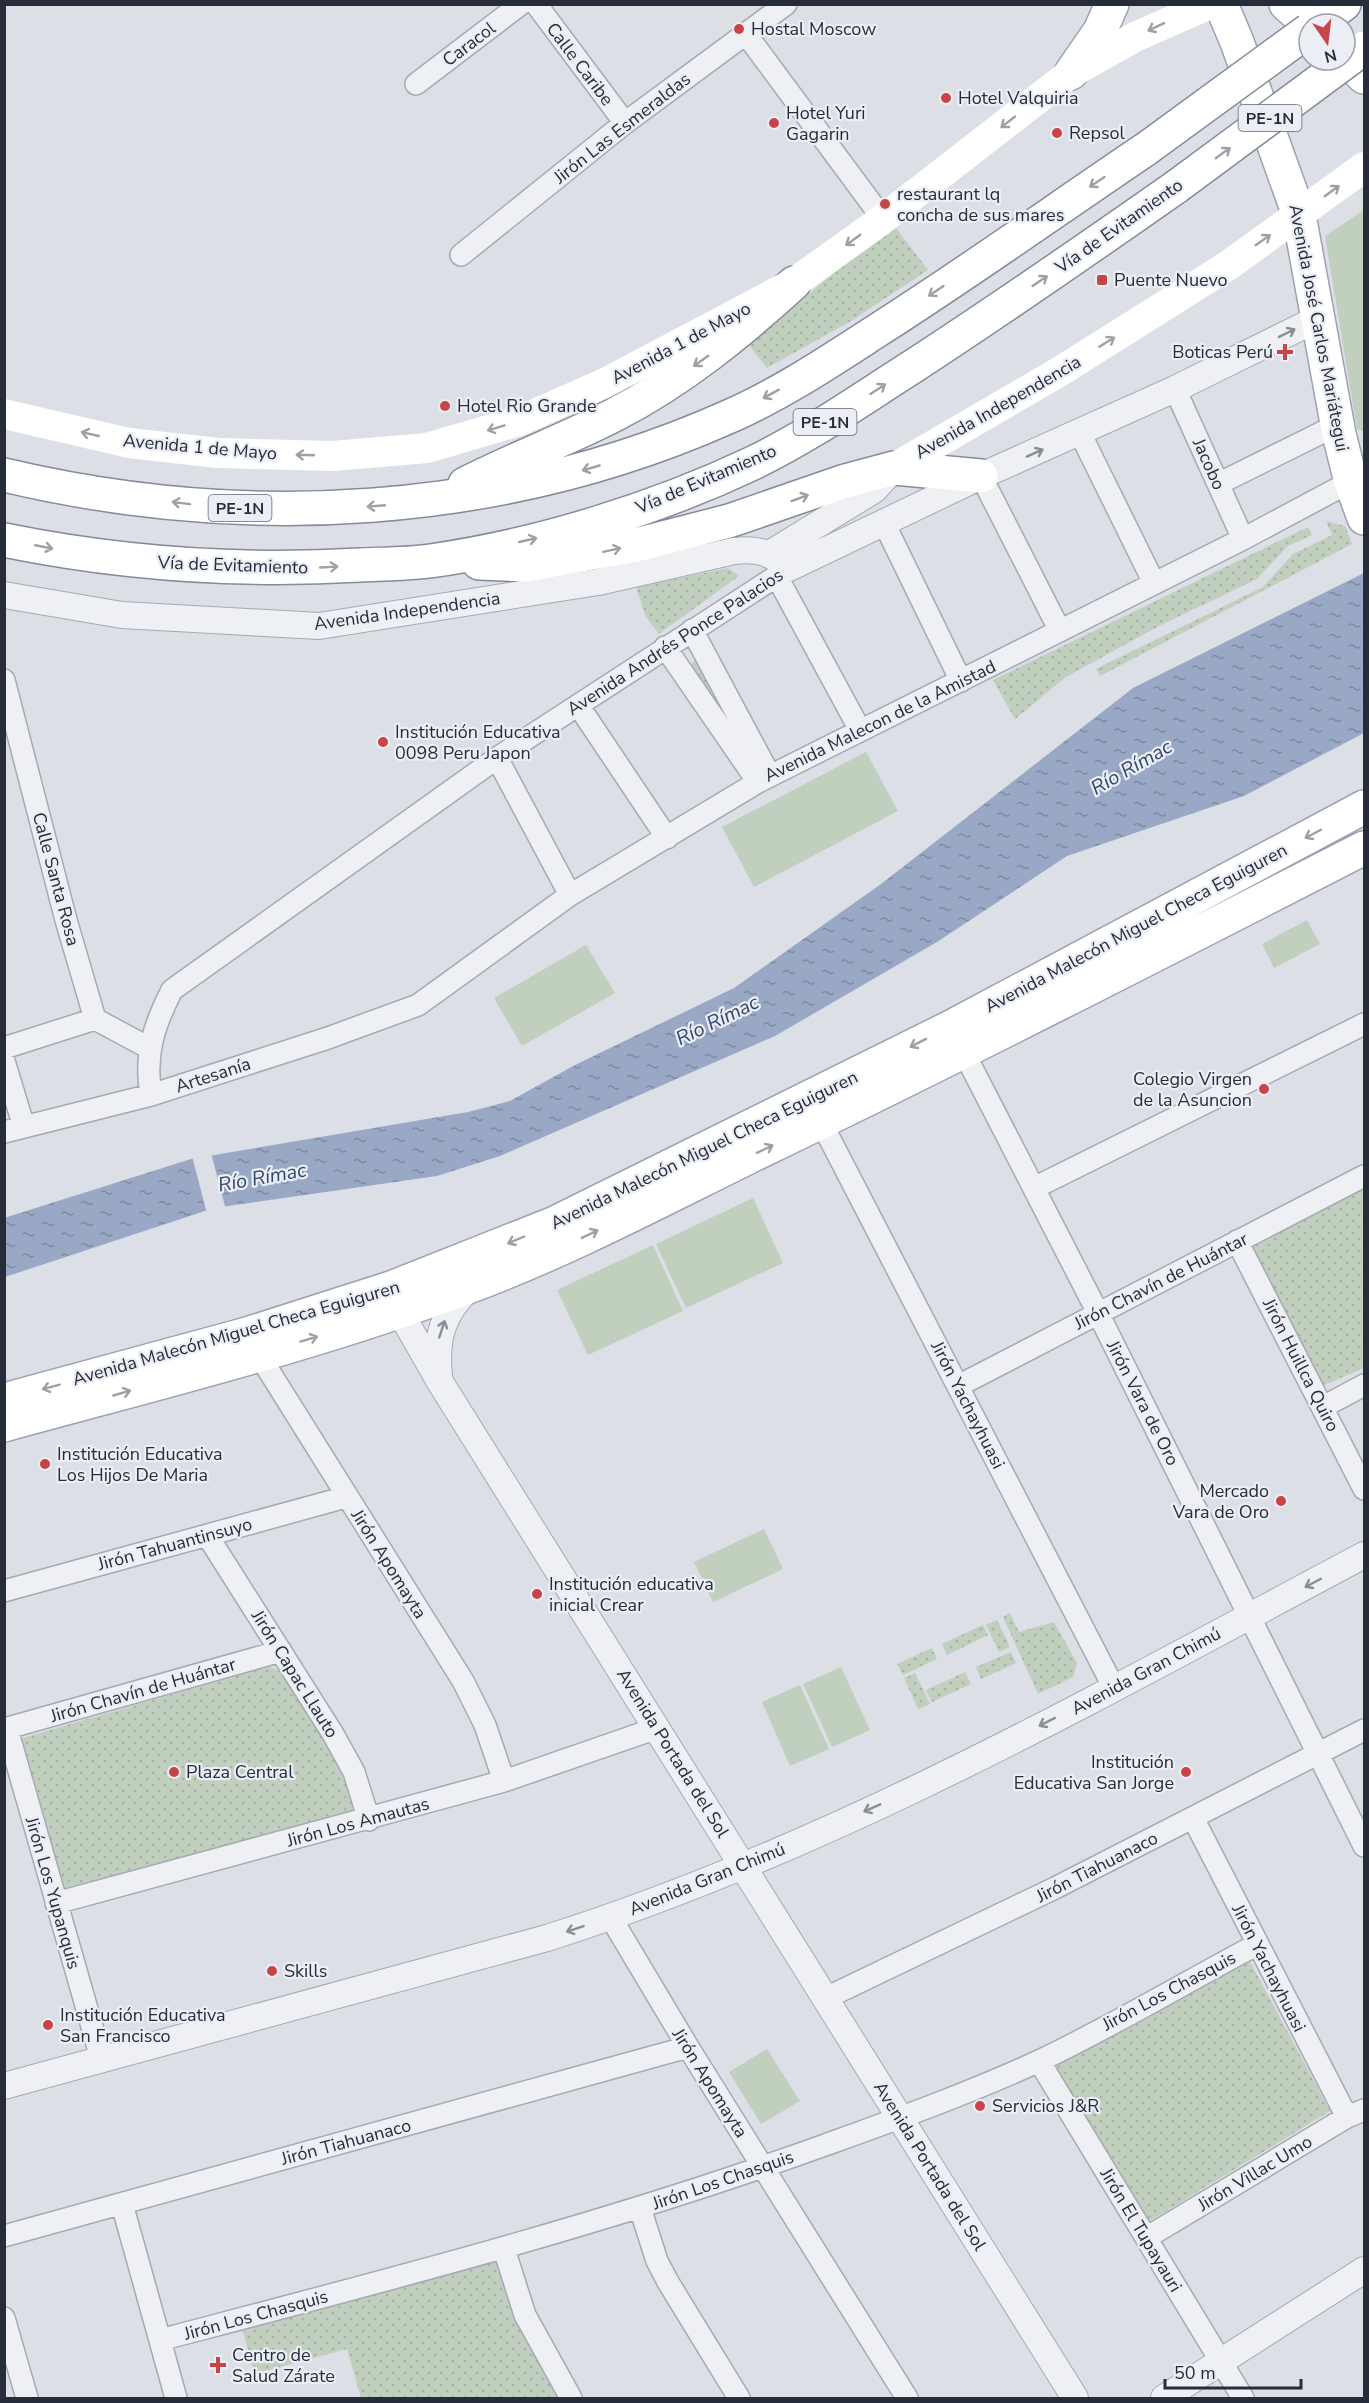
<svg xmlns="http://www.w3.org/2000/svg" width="1369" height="2403" viewBox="0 0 1369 2403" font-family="'Nunito Sans',sans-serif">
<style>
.green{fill:url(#green-dots)}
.pitch{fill:#c0cfbe}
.water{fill:url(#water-ripples)}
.pier{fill:#dcdfe6}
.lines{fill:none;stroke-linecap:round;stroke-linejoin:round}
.minor-casing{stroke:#a6a9b3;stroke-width:24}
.tertiary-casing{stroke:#a6a9b3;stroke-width:28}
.primary-casing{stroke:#9ca2b1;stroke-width:36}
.motorway-casing{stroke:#848b9b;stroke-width:36}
.minor{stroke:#eef0f4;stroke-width:21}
.tertiary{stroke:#eef0f4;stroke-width:26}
.secondary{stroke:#fff;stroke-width:30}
.primary{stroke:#fff;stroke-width:33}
.motorway{stroke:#fff;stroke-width:33}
.motorway-bridge-casing{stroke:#848b9b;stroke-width:36;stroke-linecap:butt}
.motorway-bridge{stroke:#fff;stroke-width:33}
.oneway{stroke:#9ea0a7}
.oneway2{stroke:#8a8e98}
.poi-dot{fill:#c74548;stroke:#ebeef4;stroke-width:2}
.labels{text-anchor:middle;stroke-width:4.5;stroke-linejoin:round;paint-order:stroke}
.shield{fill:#ebeef4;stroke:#626672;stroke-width:1.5}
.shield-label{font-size:16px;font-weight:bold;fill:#272c3b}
.poi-label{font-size:18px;fill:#272c3b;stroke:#ebeef4;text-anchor:start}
.street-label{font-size:18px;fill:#272c3b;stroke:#ebeef4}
.water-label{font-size:20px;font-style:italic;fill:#33466d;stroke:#ebeef4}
</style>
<defs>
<pattern id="green-dots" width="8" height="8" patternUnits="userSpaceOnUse" patternTransform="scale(1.5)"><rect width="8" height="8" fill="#c0cfbe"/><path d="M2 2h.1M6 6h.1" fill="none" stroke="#a5b2a4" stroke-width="1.8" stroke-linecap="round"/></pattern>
<pattern id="water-ripples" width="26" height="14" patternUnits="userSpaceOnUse" patternTransform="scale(1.5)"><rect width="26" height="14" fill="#98a8c5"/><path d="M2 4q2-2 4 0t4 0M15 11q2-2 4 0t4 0" fill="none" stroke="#7c89a1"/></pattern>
</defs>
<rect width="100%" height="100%" fill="#dcdfe6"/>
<path class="green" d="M893,224L928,270L851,321L767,368L748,344Z
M1326,521L1345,526L1352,544L1100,676L1096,669L1263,587L1293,554L1332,535Z
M1308,527L1312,535L1288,546L1257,579L1161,625L1066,677L1015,719L993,680Z
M728,568L739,576L659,634L646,617L636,587Z
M695,660H701L752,763L688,667Z
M1364,1186V1368L1324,1385L1319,1381L1246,1247Z
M1010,1613L1019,1632L1054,1622L1077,1663L1073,1677L1038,1694L1003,1617Z
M997,1620L1010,1647L999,1652L986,1625Z
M983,1625L988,1635L947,1655L942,1644Z
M932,1648L937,1659L903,1675L897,1664Z
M1011,1652L1016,1663L981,1679L976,1667Z
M269,1666L281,1672C293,1693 364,1795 352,1813L70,1891L62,1890L19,1739Z
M965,1672L971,1684L932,1702L926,1690Z
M915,1673L930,1704L918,1709L904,1678Z
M1248,1958L1330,2111L1145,2224L1049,2062Z
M496,2259L562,2398H361L347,2349L254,2374L243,2331Z"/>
<path class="pitch" d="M1364,210V432L1357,429L1325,236Z
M866,752L898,811L754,887L722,827Z
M1307,920L1320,944L1274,968L1262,944Z
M586,945L615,993L522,1046L494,998Z
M753,1198L783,1263L686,1308L656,1244Z
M653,1245L683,1311L588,1355L557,1290Z
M764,1529L783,1569L713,1602L694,1562Z
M841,1667L870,1730L832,1747L803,1684Z
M800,1685L829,1749L790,1766L762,1702Z
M767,2049L800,2101L761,2124L729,2072Z"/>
<path class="water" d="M1364,573V733L1244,796L1067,856L937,942L775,1036L500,1156L437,1176L214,1208L5,1277L4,1218L191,1159L468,1112L510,1101L575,1065L734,988L881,884L1133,688Z"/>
<path class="pier" d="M211,1153L226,1210L207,1214L192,1156Z"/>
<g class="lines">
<defs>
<path id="minor" d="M536,4L625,123
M746,34L883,219
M416,84L521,4
M461,255L625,123L786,4
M1175,389L1243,539
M1080,433L1154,583
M981,476L1060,631
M1218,484L1337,425
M884,523L961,681
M776,575L860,730
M692,630L770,776
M665,647L758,782
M4,680L66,920L95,1019L149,1048
M578,705L667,838
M497,758L570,895
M958,1041L1098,1313L1364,1846
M4,1048L95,1019
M4,1061L24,1127
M151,1095C144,1055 154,1025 172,990L497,758L789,568
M821,1122L1114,1688
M4,1132L151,1095L328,1038L418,1005L570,895L758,782L1243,539L1361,476
M1034,1188L1364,1024
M1237,1241L1364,1489
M259,1355L463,1681L485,1725L504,1781
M958,1386L1364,1176
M1323,1407L1364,1385
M207,1535L333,1734L354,1772L369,1820
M4,1591L346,1497
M4,1729L281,1651
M7,1729L101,2058
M1193,1818L1347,2117
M56,1903L504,1781L657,1728
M611,1918L688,2047L907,2398
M826,1998L1055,1888L1364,1730
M1039,2061L1243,2398
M122,2204L176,2398
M640,2208L657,2261L668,2282L739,2398
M4,2236L688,2047
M1146,2238L1347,2117L1364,2110
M504,2249L525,2315L571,2398
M4,2318L27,2398
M160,2340C384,2281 607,2224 825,2145C897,2119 970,2093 1039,2061C1113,2026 1184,1983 1256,1945"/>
<path id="tertiary" d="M771,553L874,490L894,468
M4,595L122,615L319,626L598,582L734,551C759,548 771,553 789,568L981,476L1175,389L1319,318
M393,1294L400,1312L440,1382L1075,2398
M439,1376C435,1336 443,1313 471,1286
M4,2086L547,1938C834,1847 1099,1696 1364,1555
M1164,2398L1364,2270"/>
<path id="primary" d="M1221,4L1237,42L1299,215L1339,434L1351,482L1364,518
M1286,4L1309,25
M1345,59L1364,77
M1071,73L1100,31L1112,4
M4,1400L247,1334L391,1288L555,1223L951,1027L1364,807
M4,1425C160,1382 317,1344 468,1287C568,1250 663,1199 759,1152C962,1054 1163,951 1364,848"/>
<path id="motorway" d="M1317,24L1344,4
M4,475C245,532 501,518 728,417C781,394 830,361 878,330C969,272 1057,209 1146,149
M465,484C514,459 565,440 614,415C681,381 739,333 794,283
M4,540C122,564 240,572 360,565C383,564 407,564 430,561C537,546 656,509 753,463C809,436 860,400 912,367C1001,309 1089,248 1176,187
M479,563L526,565L636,545L729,521L842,482L894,468L981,476"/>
</defs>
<use href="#minor" class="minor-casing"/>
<use href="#tertiary" class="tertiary-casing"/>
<use href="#primary" class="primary-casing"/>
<use href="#motorway" class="motorway-casing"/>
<use href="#minor" class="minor"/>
<use href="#tertiary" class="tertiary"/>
<path class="secondary" d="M4,414L129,443L218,453L333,456L427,448L519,421L605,383L794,283L883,219L1071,73L1135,37L1210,4
M894,468L1059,372L1229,265L1364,167"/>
<use href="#primary" class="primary"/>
<use href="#motorway" class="motorway"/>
<defs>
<path id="motorway-bridge" d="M1146,149L1309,30
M1176,187L1364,48"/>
</defs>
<use href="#motorway-bridge" class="motorway-bridge-casing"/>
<use href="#motorway-bridge" class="motorway-bridge"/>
</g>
<defs><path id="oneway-shaft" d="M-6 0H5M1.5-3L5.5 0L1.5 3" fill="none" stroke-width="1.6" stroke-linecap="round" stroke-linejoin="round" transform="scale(1.5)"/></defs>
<g class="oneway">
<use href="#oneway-shaft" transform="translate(1156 27) rotate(155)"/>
<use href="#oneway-shaft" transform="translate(1008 122) rotate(142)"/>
<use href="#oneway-shaft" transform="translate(1223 153) rotate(-36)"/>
<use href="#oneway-shaft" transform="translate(1097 182) rotate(146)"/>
<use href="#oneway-shaft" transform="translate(1332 191) rotate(-36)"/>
<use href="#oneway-shaft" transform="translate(853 240) rotate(144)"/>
<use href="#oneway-shaft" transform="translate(1263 240) rotate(-35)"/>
<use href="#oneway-shaft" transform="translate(1040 281) rotate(-34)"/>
<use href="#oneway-shaft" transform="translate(936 291) rotate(146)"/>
<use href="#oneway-shaft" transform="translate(1107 342) rotate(-32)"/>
<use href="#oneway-shaft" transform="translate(701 361) rotate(145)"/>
<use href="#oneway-shaft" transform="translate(878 389) rotate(-33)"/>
<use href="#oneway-shaft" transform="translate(771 394) rotate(151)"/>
<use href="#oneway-shaft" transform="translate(496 428) rotate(163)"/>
<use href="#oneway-shaft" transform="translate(90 434) rotate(-167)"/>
<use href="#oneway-shaft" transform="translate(305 455) rotate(-178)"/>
<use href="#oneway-shaft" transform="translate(591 468) rotate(164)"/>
<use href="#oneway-shaft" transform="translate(800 498) rotate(-20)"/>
<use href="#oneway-shaft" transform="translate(181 503) rotate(-173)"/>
<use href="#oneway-shaft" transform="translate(376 506) rotate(175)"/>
<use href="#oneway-shaft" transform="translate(528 540) rotate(-13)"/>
<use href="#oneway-shaft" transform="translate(44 547) rotate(11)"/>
<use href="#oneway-shaft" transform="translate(612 550) rotate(-12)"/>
<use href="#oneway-shaft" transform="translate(329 567) rotate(-3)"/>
<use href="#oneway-shaft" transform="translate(1313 834) rotate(152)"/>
<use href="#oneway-shaft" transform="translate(918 1043) rotate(153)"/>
<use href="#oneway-shaft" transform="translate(765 1149) rotate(-26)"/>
<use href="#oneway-shaft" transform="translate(590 1234) rotate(-26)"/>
<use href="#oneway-shaft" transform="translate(516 1240) rotate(157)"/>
<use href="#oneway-shaft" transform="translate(309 1339) rotate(-17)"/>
<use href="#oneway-shaft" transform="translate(51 1387) rotate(165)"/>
<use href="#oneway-shaft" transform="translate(122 1393) rotate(-16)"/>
</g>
<g class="oneway2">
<use href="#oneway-shaft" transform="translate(1287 333) rotate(-26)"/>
<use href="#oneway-shaft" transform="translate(1035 453) rotate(-24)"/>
<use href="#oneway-shaft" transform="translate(442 1329) rotate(-72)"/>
<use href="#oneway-shaft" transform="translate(1313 1583) rotate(152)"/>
<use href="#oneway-shaft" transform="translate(1047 1722) rotate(153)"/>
<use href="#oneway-shaft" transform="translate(872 1808) rotate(156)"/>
<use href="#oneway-shaft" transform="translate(575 1929) rotate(162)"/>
</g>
<g class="poi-dot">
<circle cx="739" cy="29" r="6"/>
<circle cx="946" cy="98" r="6"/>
<circle cx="774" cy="123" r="6"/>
<circle cx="1057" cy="133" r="6"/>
<circle cx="885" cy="204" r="6"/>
<rect x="1096" y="274" width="12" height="12" rx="3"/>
<path d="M1282 343h6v6h6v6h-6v6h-6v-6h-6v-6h6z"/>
<circle cx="445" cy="406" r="6"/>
<circle cx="383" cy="742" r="6"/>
<circle cx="1264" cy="1089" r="6"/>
<circle cx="45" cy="1464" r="6"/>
<circle cx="1281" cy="1501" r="6"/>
<circle cx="537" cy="1594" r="6"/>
<circle cx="174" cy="1772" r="6"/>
<circle cx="1186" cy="1772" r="6"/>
<circle cx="272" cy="1971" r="6"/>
<circle cx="48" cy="2025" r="6"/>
<circle cx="980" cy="2106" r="6"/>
<path d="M215 2356h6v6h6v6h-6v6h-6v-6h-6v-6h6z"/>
</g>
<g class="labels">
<g class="shield">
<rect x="1238.5" y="105" width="63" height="26" rx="4.5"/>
<rect x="793.5" y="409" width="63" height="26" rx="4.5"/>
<rect x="208.5" y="495" width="63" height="26" rx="4.5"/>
</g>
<g class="shield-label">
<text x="1270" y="124">PE-1N</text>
<text x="825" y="428">PE-1N</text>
<text x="240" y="514">PE-1N</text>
</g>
<g class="poi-label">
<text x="751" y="35">Hostal Moscow</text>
<text x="958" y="104">Hotel Valquiria</text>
<text x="786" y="119">Hotel Yuri<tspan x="786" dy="21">Gagarin</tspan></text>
<text x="1069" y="139">Repsol</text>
<text x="897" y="200">restaurant lq<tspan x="897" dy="21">concha de sus mares</tspan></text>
<text x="1114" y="286">Puente Nuevo</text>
<text x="1273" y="358" text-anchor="end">Boticas Perú</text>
<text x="457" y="412">Hotel Rio Grande</text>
<text x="395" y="738">Institución Educativa<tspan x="395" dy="21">0098 Peru Japon</tspan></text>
<text x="1252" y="1085" text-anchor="end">Colegio Virgen<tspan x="1252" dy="21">de la Asuncion</tspan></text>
<text x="57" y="1460">Institución Educativa<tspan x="57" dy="21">Los Hijos De Maria</tspan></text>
<text x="1269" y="1497" text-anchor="end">Mercado<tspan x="1269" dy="21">Vara de Oro</tspan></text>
<text x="549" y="1590">Institución educativa<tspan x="549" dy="21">inicial Crear</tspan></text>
<text x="1174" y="1768" text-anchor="end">Institución<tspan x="1174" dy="21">Educativa San Jorge</tspan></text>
<text x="186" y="1778">Plaza Central</text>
<text x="284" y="1977">Skills</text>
<text x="60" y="2021">Institución Educativa<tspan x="60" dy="21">San Francisco</tspan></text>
<text x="992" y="2112">Servicios J&amp;R</text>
<text x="232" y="2361">Centro de<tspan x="232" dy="21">Salud Zárate</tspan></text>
</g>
<g class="street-label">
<text transform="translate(469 44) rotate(-37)" y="6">Caracol</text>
<text transform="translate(580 64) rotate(53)" y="6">Calle Caribe</text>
<text transform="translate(622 128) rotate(-38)" y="6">Jirón Las Esmeraldas</text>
<text transform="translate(1119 226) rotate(-35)" y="6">Vía de Evitamiento</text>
<text transform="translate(1319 328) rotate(79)" y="6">Avenida José Carlos Mariátegui</text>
<text transform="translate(681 343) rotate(-28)" y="6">Avenida 1 de Mayo</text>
<text transform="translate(998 407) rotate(-30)" y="6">Avenida Independencia</text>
<text transform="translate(200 447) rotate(5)" y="6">Avenida 1 de Mayo</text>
<text transform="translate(1209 464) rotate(66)" y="6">Jacobo</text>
<text transform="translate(706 479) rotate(-23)" y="6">Vía de Evitamiento</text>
<text transform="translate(233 565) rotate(2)" y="6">Vía de Evitamiento</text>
<text transform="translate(407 611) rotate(-8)" y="6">Avenida Independencia</text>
<text transform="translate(675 642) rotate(-33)" y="6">Avenida Andrés Ponce Palacios</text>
<text transform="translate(880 721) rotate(-26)" y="6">Avenida Malecon de la Amistad</text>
<text transform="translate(56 879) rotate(75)" y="6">Calle Santa Rosa</text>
<text transform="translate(1136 928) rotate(-28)" y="6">Avenida Malecón Miguel Checa Eguiguren</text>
<text transform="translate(213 1075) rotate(-18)" y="6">Artesanía</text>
<text transform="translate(704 1150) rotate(-26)" y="6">Avenida Malecón Miguel Checa Eguiguren</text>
<text transform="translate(1161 1281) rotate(-27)" y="6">Jirón Chavín de Huántar</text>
<text transform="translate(236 1333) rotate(-16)" y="6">Avenida Malecón Miguel Checa Eguiguren</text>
<text transform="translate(1301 1365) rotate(63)" y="6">Jirón Huillca Quiro</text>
<text transform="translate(1143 1403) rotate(63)" y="6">Jirón Vara de Oro</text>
<text transform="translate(968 1405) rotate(63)" y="6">Jirón Yachayhuasi</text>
<text transform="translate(175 1544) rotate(-15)" y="6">Jirón Tahuantinsuyo</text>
<text transform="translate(389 1564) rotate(58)" y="6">Jirón Apomayta</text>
<text transform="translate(1146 1671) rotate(-28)" y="6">Avenida Gran Chimú</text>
<text transform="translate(295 1674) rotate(58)" y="6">Jirón Capac Llauto</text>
<text transform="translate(143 1690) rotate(-16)" y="6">Jirón Chavín de Huántar</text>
<text transform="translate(673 1753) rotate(58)" y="6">Avenida Portada del Sol</text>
<text transform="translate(358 1822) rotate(-15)" y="6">Jirón Los Amautas</text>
<text transform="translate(1097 1867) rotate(-27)" y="6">Jirón Tiahuanaco</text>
<text transform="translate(707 1879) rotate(-22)" y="6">Avenida Gran Chimú</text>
<text transform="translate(53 1893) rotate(74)" y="6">Jirón Los Yupanquis</text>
<text transform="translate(1269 1968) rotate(63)" y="6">Jirón Yachayhuasi</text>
<text transform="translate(1169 1991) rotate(-28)" y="6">Jirón Los Chasquis</text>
<text transform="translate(710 2083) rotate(58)" y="6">Jirón Apomayta</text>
<text transform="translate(346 2142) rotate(-15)" y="6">Jirón Tiahuanaco</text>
<text transform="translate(930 2166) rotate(58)" y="6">Avenida Portada del Sol</text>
<text transform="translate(1255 2173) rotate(-31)" y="6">Jirón Villac Umo</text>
<text transform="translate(723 2180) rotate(-19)" y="6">Jirón Los Chasquis</text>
<text transform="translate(1141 2230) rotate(59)" y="6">Jirón El Tupayauri</text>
<text transform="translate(256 2315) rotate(-15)" y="6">Jirón Los Chasquis</text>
</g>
<g class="water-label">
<text transform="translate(1131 767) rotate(-30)" y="7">Río Rímac</text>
<text transform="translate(717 1020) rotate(-26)" y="7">Río Rímac</text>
<text transform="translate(262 1177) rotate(-10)" y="7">Río Rímac</text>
</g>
</g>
<rect width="1369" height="2403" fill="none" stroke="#272c3b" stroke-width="12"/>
<g transform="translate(1327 42) rotate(166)"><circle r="28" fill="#ebeef4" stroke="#9da0aa" stroke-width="1.5"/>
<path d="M0-4.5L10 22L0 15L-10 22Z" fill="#c74548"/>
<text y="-9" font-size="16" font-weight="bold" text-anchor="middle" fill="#272c3b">N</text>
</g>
<path d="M1165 2379v9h136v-9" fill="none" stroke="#272c3b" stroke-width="3"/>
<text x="1174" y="2379" font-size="18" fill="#272c3b" stroke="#ebeef4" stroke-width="4.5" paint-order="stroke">50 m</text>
</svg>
